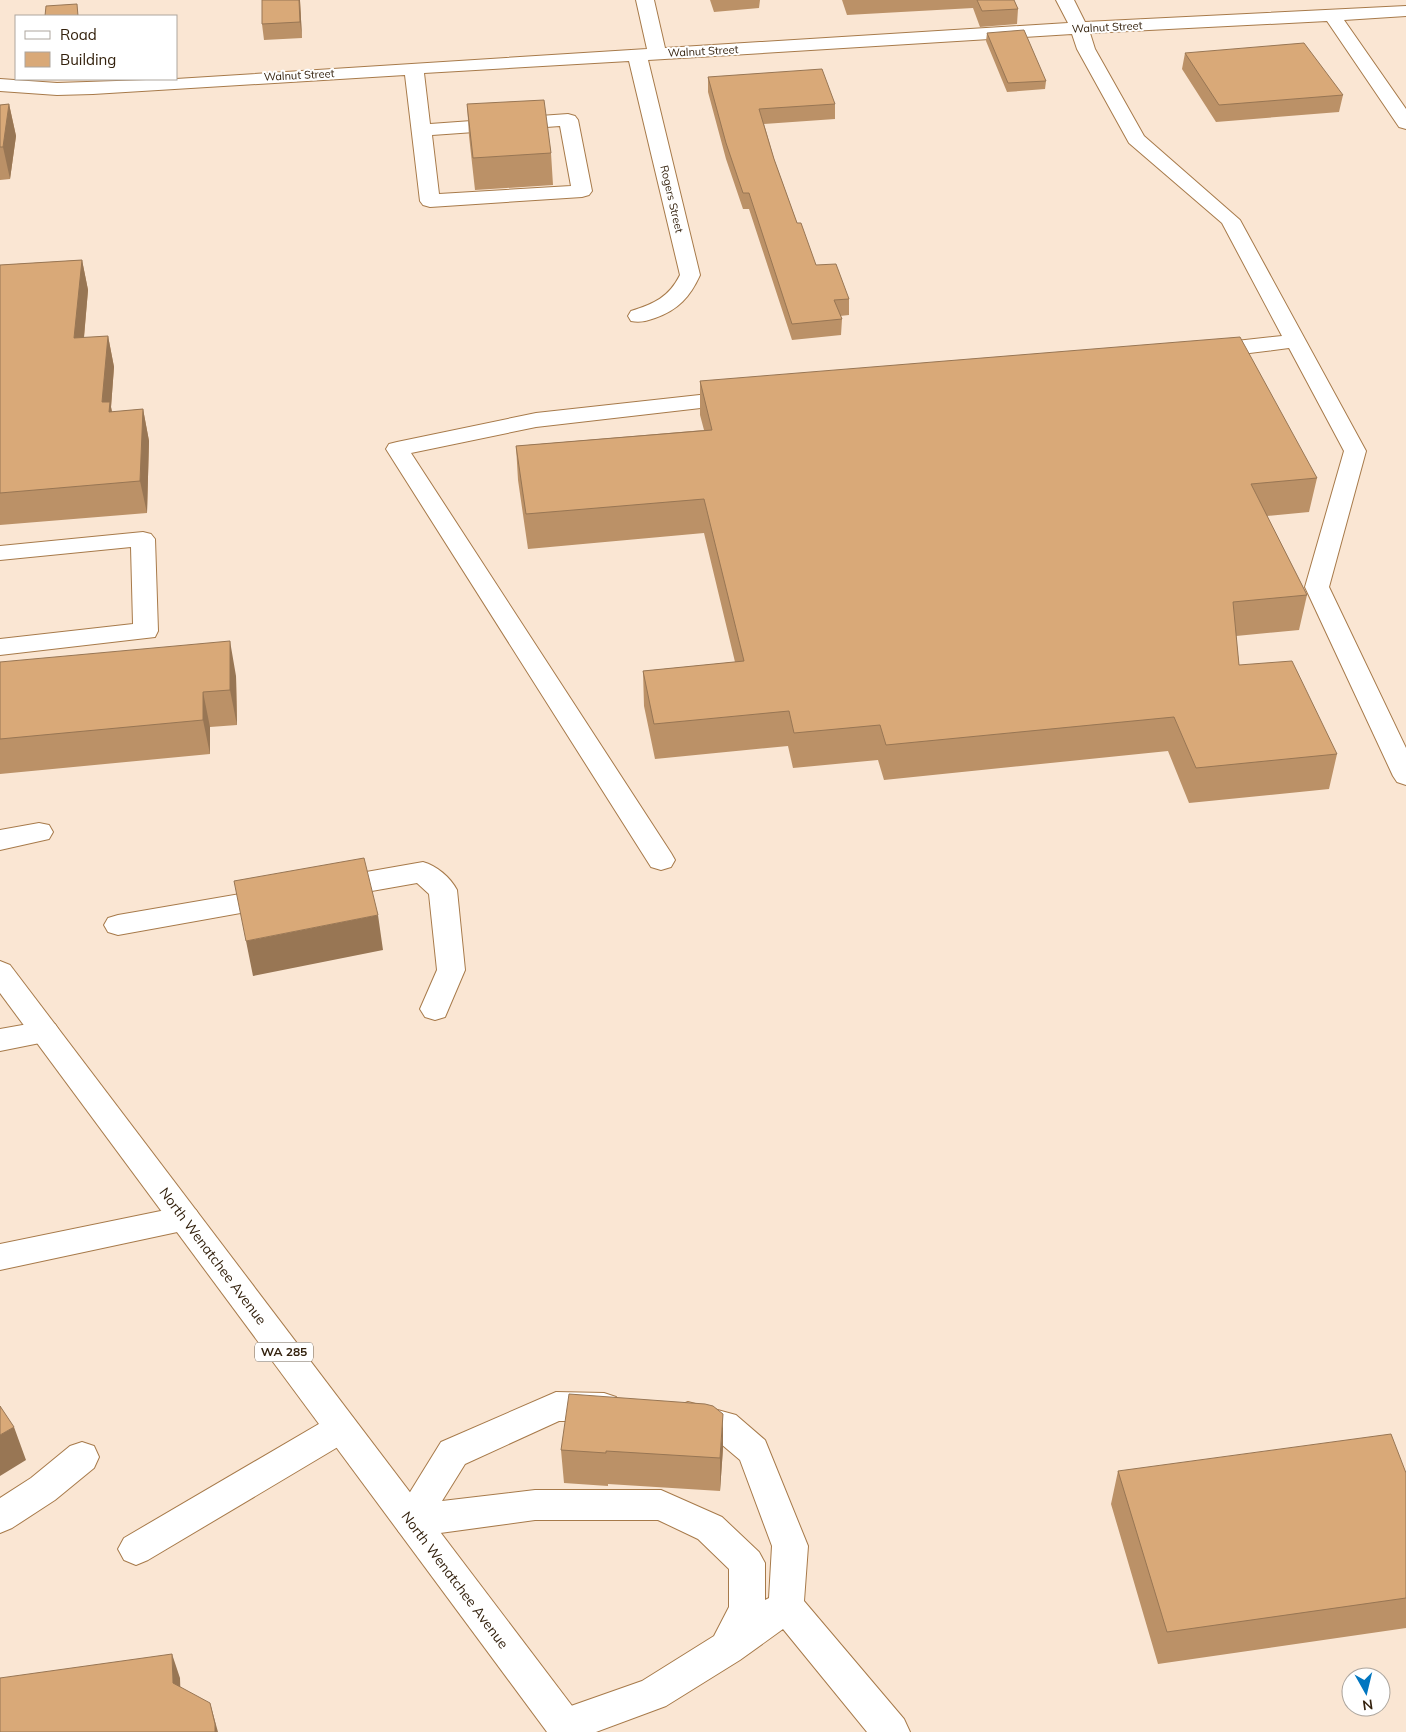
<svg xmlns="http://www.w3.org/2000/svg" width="1406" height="1732" viewBox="0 0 1406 1732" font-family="Mulish,sans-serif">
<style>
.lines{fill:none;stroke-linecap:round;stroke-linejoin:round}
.minor-casing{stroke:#a77a4a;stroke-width:2}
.major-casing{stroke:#a77a4a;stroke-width:2}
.minor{fill:#fff;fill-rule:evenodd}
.major{fill:#fff;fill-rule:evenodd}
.wall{fill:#bb9167}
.shaded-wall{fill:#987654}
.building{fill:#d9a978;stroke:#987654}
.labels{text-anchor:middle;stroke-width:4;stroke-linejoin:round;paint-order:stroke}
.far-street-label{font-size:11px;fill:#33210d;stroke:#fff}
.shield{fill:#fff;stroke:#706456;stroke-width:1}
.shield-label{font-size:12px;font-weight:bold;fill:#33210d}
.street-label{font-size:14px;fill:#33210d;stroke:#fff}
</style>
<rect width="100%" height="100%" fill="#fae6d3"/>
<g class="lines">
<defs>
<path id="minor" d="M636,0H654L665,48L1068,23L1056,0H1074L1085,22L1406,6V16L1344,20L1406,109V129L1399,127L1327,21L1090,33L1095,49L1144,136L1240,220L1366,451L1329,587L1406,748V785L1397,782L1393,776L1305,587L1344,451L1289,348L1209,358L1201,356L1198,351L1201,346L1209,344L1282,336L1222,223L1129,143L1077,49L1072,34L648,60L700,275C690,297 678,310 655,318C646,321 640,323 631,321L628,316L631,311C654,304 669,297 680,275L629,61L424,73L430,124L568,114L575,116L578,120L592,191L589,195L582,197L430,207L423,205L420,201L405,75L93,94L57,95L0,91V79L57,83L176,79L647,49ZM560,126L571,186L439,194L432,135Z
M736,391L744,393L747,398L744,403L536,427L411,453L671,853L675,860L671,867L661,870L651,867L386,449L389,444L397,442L536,413Z
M143,532L151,534L155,539L158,631L155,637L0,655V639L133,624L131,547L0,560V546Z
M39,823L49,825L53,832L49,839L0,850V830Z
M423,862C437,866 450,877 457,890L465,970L445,1017L435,1020L425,1017L420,1009L437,970L429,894L417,883L332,898L322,895L318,888L322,881L332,878Z
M275,888L285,891L289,898L285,905L118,935L108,932L104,925L108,918L118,915Z
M45,1021L55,1024L60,1032L55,1040L0,1051V1029Z
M185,1206L196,1210L201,1219L196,1228L0,1270V1244Z
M556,1392L604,1393L616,1397L621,1407L616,1417L604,1421H559L465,1464L442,1501L535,1490H661L722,1517L759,1552L765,1563V1600L769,1598L772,1546L740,1460L714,1438L676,1427L671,1417L676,1407L688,1402L736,1415L765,1440L808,1546L804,1601L904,1719L910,1732H867L783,1629L740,1660L666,1706L596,1732H548L545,1726L551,1713L642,1681L714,1636L729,1607V1569L698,1539L658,1520H535L411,1537L399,1532L394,1521L399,1510L441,1442Z
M341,1413L353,1418L358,1428L353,1438L148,1560L136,1565L124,1560L118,1549L124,1538L329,1418Z
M82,1442L94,1446L99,1457L94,1468L55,1500L12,1528L0,1533V1498L31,1478L70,1446Z"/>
<path id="major" d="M0,961L10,965L582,1719L588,1732H547L0,993Z"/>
</defs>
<use href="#minor" class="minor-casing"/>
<use href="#major" class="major-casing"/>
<use href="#minor" class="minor"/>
<use href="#major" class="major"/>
</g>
<path class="wall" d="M262,0H300L302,38L264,40L262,24Z
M710,0H760L759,8L714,12Z
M842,0H1014L1018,9L1017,24L980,27L973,8L847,15Z
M987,33L1046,81L1045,89L1007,92L986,41Z
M1185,53L1343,95L1339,112L1216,122L1182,69Z
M708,77L835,104V119L764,124L774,159L797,223L816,265L849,299V315L840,316L842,319L841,335L792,340L749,209H743L726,159L708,92Z
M9,104L16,136L10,179L0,180V105Z
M467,104L551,153L553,185L475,190L469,136Z
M82,260L88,290L84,338L108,336L114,367L111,407L112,412L143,409L149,441L147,513L0,525V265Z
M700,381L1317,478L1309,512L1267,516L1307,595L1299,630L1236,636L1239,665L1337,754L1329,789L1189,803L1168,751L884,780L878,760L793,768L788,746L655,759L644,706L643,671L735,662L704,533L528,549L518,480L516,446L704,430L700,415Z
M0,662L236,676L237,725L210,727V754L0,774Z
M723,1448L720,1491L608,1484V1486L564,1483L561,1450Z
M1118,1471L1406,1473V1628L1158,1664L1111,1504Z"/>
<path class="shaded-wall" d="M299,0H300V1L302,38L300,22Z
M9,104L16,136L10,179L3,147Z
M82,260L88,290L81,370L74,338Z
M108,336L114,367L111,407L116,433L102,402Z
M143,409L149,441L147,513L140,481Z
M230,641L236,676L237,725L230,690Z
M203,692L210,727V754L203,720Z
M378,915L383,950L253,976L246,941Z
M723,1414V1448L720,1491V1458Z
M14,1427L26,1460L0,1476V1435Z
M172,1654L180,1678L181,1708L173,1683Z
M210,1703L218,1732H215Z"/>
<path class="building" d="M262,0H299L300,22L262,24Z
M977,0H1014L1018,9L982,11Z
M77,4L78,16H45L46,6Z
M1024,30L1046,81L1008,83L987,33Z
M1304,43L1343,95L1219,105L1185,53Z
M822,69L835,104L759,109L774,159L797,223H801L816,265L836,264L849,299L834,300L842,319L792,324L749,193H743L726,143L708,77Z
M544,100L551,153L473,158L467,104Z
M9,104L3,147H0V105Z
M82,260L74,338L108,336L102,402H110L109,412L143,409L140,481L0,493V265Z
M1240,337L1317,478L1251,484L1307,595L1233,602L1239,665L1292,661L1337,754L1196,768L1174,717L886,745L880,725L794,733L789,711L654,724L643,671L744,661L704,499L526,514L516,446L712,430L700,381Z
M230,641V690L203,692V720L0,739V662Z
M364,858L378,915L246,941L234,881Z
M569,1394L705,1404L713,1406L723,1414L720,1458L606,1451V1453L561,1450Z
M0,1406L14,1427L0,1435Z
M1391,1434L1406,1473V1598L1167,1632L1118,1471Z
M172,1654L173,1683L210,1703L215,1724V1732H0V1678Z"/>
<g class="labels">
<g class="far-street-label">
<text transform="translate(1107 27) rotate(-3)" y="4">Walnut Street</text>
<text transform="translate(703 51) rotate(-3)" y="4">Walnut Street</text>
<text transform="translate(299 75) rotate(-3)" y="4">Walnut Street</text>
<text transform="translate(672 199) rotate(77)" y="4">Rogers Street</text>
</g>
<rect class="shield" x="255" y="1342.5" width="58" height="19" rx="4"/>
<g class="shield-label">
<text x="284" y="1356">WA 285</text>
</g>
<g class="street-label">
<text transform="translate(213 1256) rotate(53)" y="5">North Wenatchee Avenue</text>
<text transform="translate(455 1580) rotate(53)" y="5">North Wenatchee Avenue</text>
</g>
</g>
<rect x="15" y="15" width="162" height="65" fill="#ffffff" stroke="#ada69e"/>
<rect x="25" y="31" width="25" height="8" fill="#ffffff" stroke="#ada69e"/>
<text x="60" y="40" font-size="15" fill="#33210d">Road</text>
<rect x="25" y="52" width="25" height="15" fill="#d9a978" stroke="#ada69e"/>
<text x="60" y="65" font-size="15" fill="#33210d">Building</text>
<g transform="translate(1366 1692) rotate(172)"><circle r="24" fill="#ffffff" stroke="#ada69e"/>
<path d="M0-4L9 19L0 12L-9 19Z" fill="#0176c0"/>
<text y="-8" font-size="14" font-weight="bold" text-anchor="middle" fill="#33210d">N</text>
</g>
</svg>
